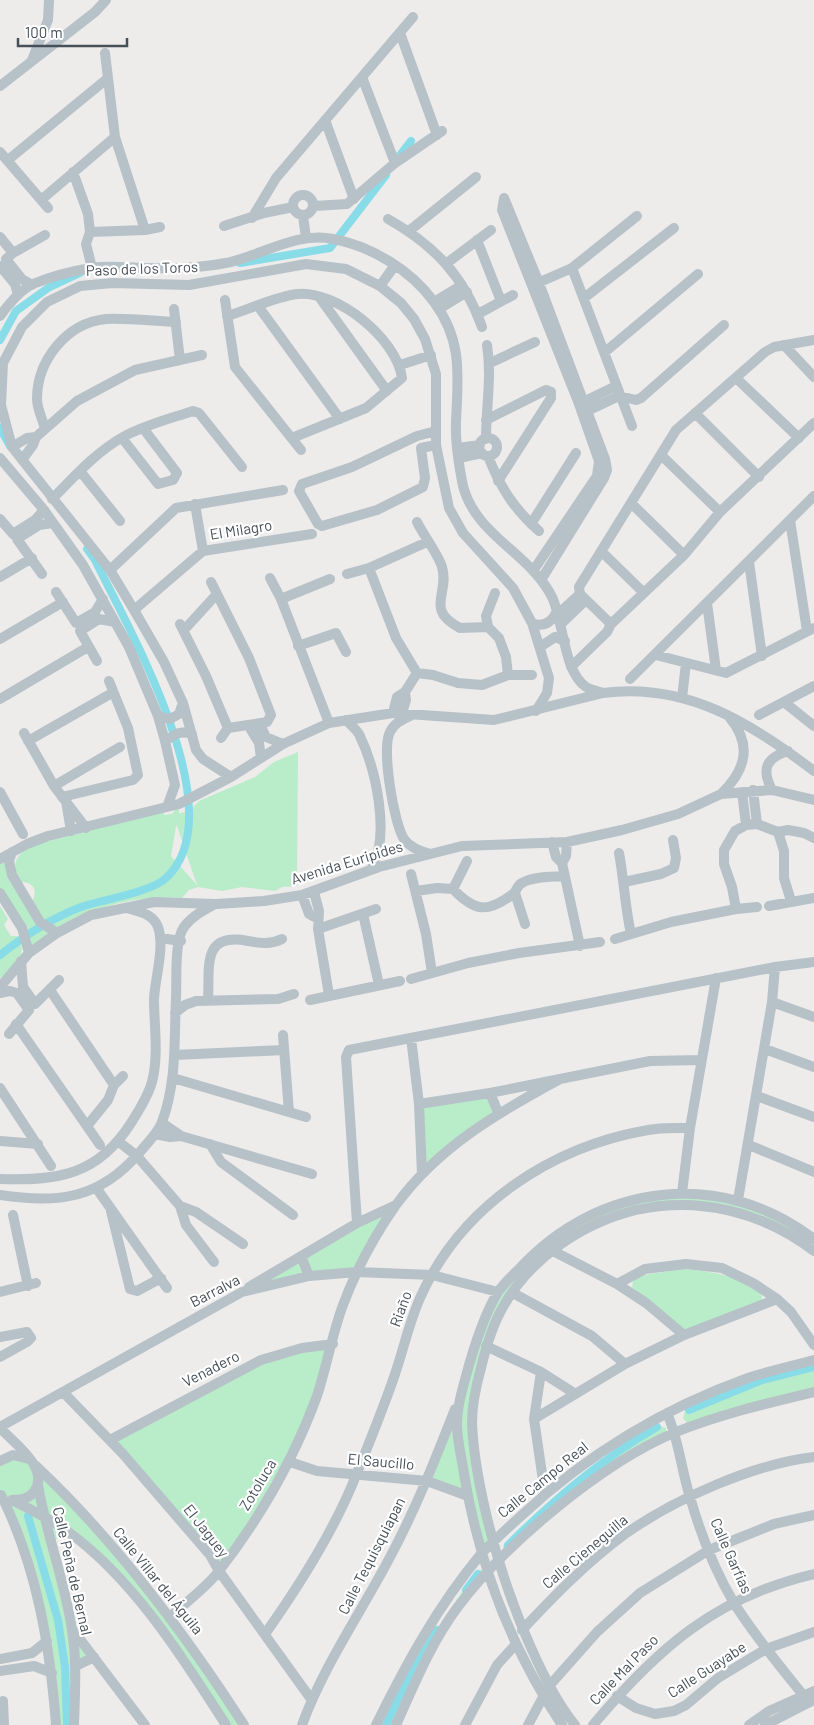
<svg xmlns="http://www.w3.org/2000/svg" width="814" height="1725" viewBox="0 0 814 1725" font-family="Barlow,sans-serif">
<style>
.green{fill:#b9ecc9;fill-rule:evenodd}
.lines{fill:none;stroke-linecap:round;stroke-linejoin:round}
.canal{stroke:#88dce8;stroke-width:8}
.minor{stroke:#b7c1c8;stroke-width:10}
.labels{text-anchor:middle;stroke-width:4.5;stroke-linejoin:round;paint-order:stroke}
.street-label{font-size:15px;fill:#455058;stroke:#fff}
</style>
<rect width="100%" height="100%" fill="#eeebeb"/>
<path class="green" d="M298,752L297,886L282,887L275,891L242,887L222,891L198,887L189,890L182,898C136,895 97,906 57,928L44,923L32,902C38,890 34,882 20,882C11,865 15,857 29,846L162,812L165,815L172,814L176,808H179V813L188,812L199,801L255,777L274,762ZM176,826H177L197,885L171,856Z
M5,859L8,877L38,928L49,933L30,946L0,892V863Z
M0,906L8,919L4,925L11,936H17C29,954 16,966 0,978Z
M490,1093L498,1112L422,1174L419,1104Z
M641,1198L738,1200L814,1239V1251L772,1225L696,1205L612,1216L554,1251L513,1293L486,1346L472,1424L493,1542L482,1554L468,1496L427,1481L498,1292L578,1221Z
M396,1205L357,1272L242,1292Z
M681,1269C704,1270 748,1276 762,1296V1302L684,1332L640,1296L632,1287L633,1281L639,1276Z
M333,1344L290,1462L219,1571L110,1440L261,1360Z
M814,1367V1388L687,1423L683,1418L685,1411C724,1388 771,1377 814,1367Z
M657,1425L666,1428V1434L503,1550V1546C553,1499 597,1459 657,1425Z
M22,1455L135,1573L244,1725H226L124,1584L68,1532L58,1537L51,1546L72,1629L94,1657L76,1666L74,1725H56L37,1593L0,1494V1461Z
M482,1569L484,1570L456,1606L394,1725H384C402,1685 424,1648 449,1611C459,1597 468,1580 482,1569Z"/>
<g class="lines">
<path class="canal" d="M397,159L411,141
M240,263L330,248L386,175
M0,340L16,311L48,288L80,273
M0,428L10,446
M0,955C24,936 52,918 81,907C102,900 152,892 166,878C236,813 128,628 95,560L87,549
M689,1410L762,1380L814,1367
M28,1516L58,1620L65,1667L67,1725
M508,1545C554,1500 601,1459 657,1427
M466,1590L478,1574
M386,1725L403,1688L437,1630"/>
<path class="minor" d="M400,33L437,135
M105,53L115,137L145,230
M32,60L48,20L49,0
M362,77L395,163
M0,86L95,12L106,0
M325,120L354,199
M0,152L48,208
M8,160L108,78
M73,172L88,214L90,232L86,244L92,268
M293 205a10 10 0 1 1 20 0a10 10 0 1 1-20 0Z
M41,200L115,137
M314,206L347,204L395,163L442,131
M303,216L306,238
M252,218L276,178L413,17
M388,219C434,245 464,276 482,327
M224,226L264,213L293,207
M409,231L476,177
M90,232L145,230L160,227
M0,237L13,253
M477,240L501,301
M447,263L491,230
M0,266L15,284L18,295
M572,268L632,426
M32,285L22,279L6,259L13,253L45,235
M533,285L572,268L637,216
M380,286L395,265
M320,298L387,391
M584,298L674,228
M225,300L235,367L301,450
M434,302L462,285
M258,306L340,419
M174,309L180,360
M439,309L467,292
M478,314L513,295
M0,316C8,305 20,290 33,284C50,277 73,271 91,268C109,265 129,268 147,268C173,269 200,268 226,263C261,256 297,231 333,239C371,246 411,270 434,302C463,341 458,376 456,421C455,442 459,466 463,486C476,536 530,553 552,597C564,622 563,671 586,687C591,690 598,691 603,693
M227,316C247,310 278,296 297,294C337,290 397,339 402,378L366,408L292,438
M784,345L814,377
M605,352L698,274
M490,363L535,342
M400,365L431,355
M736,378L799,438
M579,404L616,386
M583,413L619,396L636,400L641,398L724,325
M695,413L759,477
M486,420L546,390L551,392V398L498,481
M45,429C43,420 37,409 37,399C37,361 66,323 106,319C129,318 153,321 176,322
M436,431L417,436L352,467L302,484L299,491L318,524L322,526L377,510L423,487L425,478L421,448L436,445
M122,438L158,484L173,480L177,473L143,428
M479 447a9 9 0 1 1 18 0a9 9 0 1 1-18 0Z
M486,439C486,407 492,377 487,345
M12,447L27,438L36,437
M458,448L480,445
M661,455L720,512
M488,456C500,487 514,509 539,531
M0,458L44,510L83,565L129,647L158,716L165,741L175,785L167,807
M459,458L482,453
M22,460L33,445L36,437L77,401L135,370L202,355
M80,471L120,521
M52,499C74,477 96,452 123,437C145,425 169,419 193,411L199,413L242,467
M631,503L684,555
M195,504L203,551
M0,519L13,534L35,520L44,510
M790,520L807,631
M417,522C424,536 438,554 442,567C450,594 424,609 460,628L488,627
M531,524L576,453
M601,551L644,593
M749,562L762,656
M369,568L396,638L417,673
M110,570L176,508L283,490
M533,571L597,476L599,461L579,404L502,210L504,198L539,283L605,459L607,470L604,478L541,580
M42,574L17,539L39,525L53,523
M347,574L369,568L427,542
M0,577L32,558
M270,578L281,599L329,723
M211,582L249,658L271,715L267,722L228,728L221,738
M56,592L76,623L95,612L103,599
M495,593L486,616L488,627L499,638L506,657L508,675
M281,599L330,579
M707,603L716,670
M134,610L203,551L312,534
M558,614L580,594
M532,623C544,628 552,622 557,611
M180,624L206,676L228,728
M561,624L586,600
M611,624L580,594L579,587L676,430L765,352L774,347L814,340
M184,630L216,595
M0,639L63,602
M298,646L336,633L346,652
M540,647L555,637L565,641
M656,655L726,673L814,628
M97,661L80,631L99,619L115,622
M571,667L607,632L611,624L684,555L720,512L814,423
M417,673L433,675L458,683L482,685L508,675H532
M630,679L814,496
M682,698L686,663
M0,699L88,647
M784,702L814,726
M393,713L397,697L405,692L417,673
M402,713L406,700L405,692
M759,715L814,686
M158,716L170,719L179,714L183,703
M410,716C402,720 394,723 390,732C381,748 394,824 404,839C410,848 421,851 430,854
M346,720C350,724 356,729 359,734C376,769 391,836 371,870
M248,725L259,743L261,758
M260,725L266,737L283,744
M24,733L54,786L86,828
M28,741L112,693
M165,741C175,734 180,730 192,734
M231,777L203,759L196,750L183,703L164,662L134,610L110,570L12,447L1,405L3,363L22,327L47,302L80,286L112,283L189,285L306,264L346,269L380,286L401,303L414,319L425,339L436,374V445L449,508L463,533L513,588L532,623L549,678L547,693L536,711
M54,786L120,747
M753,790L757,824
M772,790C761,769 766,758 788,751
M0,792L23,834
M742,792L746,825
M721,794C745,771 753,746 730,718
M62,797L133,780L138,775L128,728L109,681
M66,801L71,831
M778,832L784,851V878L791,901
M552,842L556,857L562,863L580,946
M12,852L9,861L12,875L40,922L57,933
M619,853C624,880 625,907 631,934
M0,859L27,844L48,836L179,804L231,777L283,744L329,723L393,713L494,720L603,693C686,682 751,723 814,771
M562,863L566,856L567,842
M411,874L426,934L432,973
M624,882L661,874L674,868L676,858L673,840
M453,889L467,861
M416,891L437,888L453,889C474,911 487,914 513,894C517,891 517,885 522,883C533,876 552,877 564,876
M314,892L319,911L318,929L329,995
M0,893L22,928L29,953
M515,893L525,924
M302,895L309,914L318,919
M769,906L814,898
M736,909L732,887L724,864V850L735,831L746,825L757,824L778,832L788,830L804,833L814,838
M363,914L379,985
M318,929L376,909
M160,938L181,941
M615,939L671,922L736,909L757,907
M21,961L23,987L35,1004L59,980
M411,979L468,963L519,953L600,942
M0,987L29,953L57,933L91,915L154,902L216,904L264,901L302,895L379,867L462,846L567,842L622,830L678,814L721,794L772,790L814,800
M50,990L114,1085
M0,993L10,991L17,993L29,1010L9,1034
M208,1000C210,967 201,932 248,941C260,943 270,945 282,939
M310,1000L400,981
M772,1002L814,1017
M175,1013L185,1005L196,1001L278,999L294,994
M16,1024L100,1145
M283,1035L289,1112
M411,1038L419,1104L422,1174
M765,1049L814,1067
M175,1055L284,1050
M173,1078L306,1117
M0,1088L51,1166
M490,1093L498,1112
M757,1096L814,1117
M419,1104L490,1093L650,1061L701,1060
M162,1123L181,1136L312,1174
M87,1126L108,1100L114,1085L123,1076
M155,1134L170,1137L181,1136
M0,1141L38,1144
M119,1142L137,1156L180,1206L186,1225L214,1262
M210,1144L221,1162L293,1215
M749,1145L814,1172
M0,1179C58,1181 98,1175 131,1123C139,1110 148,1097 152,1082C159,1055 154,1026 154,999C155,979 165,946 158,927C153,914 140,912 127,908
M97,1189L167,1288
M682,1193L690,1128L716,978
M0,1195C58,1204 100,1199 140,1152C147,1143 158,1133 162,1122C177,1082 174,1039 176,998C177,980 174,941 184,927C192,916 204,910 215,904
M738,1200L772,1002L775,967
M180,1206L196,1212L243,1244
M111,1211L130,1289L137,1291L161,1278
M13,1215L28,1286
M357,1223L346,1057L349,1050L775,967L814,962
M553,1251L617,1284L646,1303L684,1335
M301,1256L309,1276
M617,1284L645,1269L686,1264L722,1268L753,1283L777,1299L791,1312L814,1345
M249,1287L357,1223L396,1205
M0,1292L36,1283
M513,1293L592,1336L625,1364
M0,1337L27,1332L31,1338L27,1342L0,1357
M486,1346L541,1372L574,1393
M541,1372L534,1419L545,1494
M63,1392L123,1454L210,1555L219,1571L311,1699
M667,1413C679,1440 681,1469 690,1497C700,1532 715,1571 734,1603C754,1635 779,1665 803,1695
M534,1419L625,1364L684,1335L777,1299
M0,1427L242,1292L309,1276L357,1272L432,1275L498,1292
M0,1428C14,1443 51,1469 34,1492C28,1499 21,1500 12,1500
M110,1440L261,1360L302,1348L333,1344
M0,1461L13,1455L29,1459
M290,1462L317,1471L427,1481L468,1496
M36,1466C117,1542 184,1632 244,1725
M38,1485C46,1534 65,1581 72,1630C77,1661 75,1693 74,1725
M1,1495C37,1567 50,1646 56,1725
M14,1501C32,1510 50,1519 67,1531C133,1578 183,1658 226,1725
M170,1617C186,1602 206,1588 219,1571C260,1518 294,1459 317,1396C327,1366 332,1334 343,1305C356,1270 375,1235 396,1205C438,1147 499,1112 560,1079
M73,1630L145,1725
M522,1630C554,1596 587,1562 625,1534C675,1499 753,1464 814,1457
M265,1634C299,1586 336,1527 357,1473C370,1441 383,1409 394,1377C403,1351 409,1323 420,1298C461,1206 550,1147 648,1130C662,1127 676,1128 690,1128
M0,1659L32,1653L47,1641
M76,1666L94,1657
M0,1671L34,1666L52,1673
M550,1685L597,1632L640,1593L709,1550L774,1524L814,1515
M617,1696L636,1708L655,1714L674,1711L686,1705L718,1678L766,1649L814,1632
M3,1701L4,1725
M302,1725C323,1667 360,1614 389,1559C415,1511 435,1460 455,1409
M376,1725C406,1664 437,1607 481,1554C494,1540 509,1527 522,1515C588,1454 664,1408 748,1378C769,1371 792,1366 814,1360
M396,1725C414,1685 431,1643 457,1608C505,1544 602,1463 676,1432C721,1414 768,1403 814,1392
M465,1725L497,1665L516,1644
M528,1725L543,1697
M562,1725C512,1650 479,1564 464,1474C462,1458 457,1441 457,1425C457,1404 464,1384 469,1365C476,1341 485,1313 498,1292C504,1283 513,1275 520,1268C598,1183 722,1168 814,1239
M575,1725C548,1692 523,1632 509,1592C492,1544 474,1474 472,1423C472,1404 476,1386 481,1368C486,1347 492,1326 503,1307C530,1258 583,1223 636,1210C699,1196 763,1212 814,1251
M593,1725C657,1649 715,1597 814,1574
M749,1725L769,1711L814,1691
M765,1725L814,1700"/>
</g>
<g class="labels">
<g class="street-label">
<text transform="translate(142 269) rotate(-2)" y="5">Paso de los Toros</text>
<text transform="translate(241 530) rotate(-9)" y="5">El Milagro</text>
<text transform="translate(347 863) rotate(-17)" y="5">Avenida Euripides</text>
<text transform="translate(215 1291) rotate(-27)" y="5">Barralva</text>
<text transform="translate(401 1309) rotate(-70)" y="5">Riaño</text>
<text transform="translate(211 1369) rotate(-27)" y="5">Venadero</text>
<text transform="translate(381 1462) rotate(5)" y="5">El Saucillo</text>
<text transform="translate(543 1480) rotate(-39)" y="5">Calle Campo Real</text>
<text transform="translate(258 1485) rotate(-59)" y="5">Zotoluca</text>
<text transform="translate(206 1531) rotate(52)" y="5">El Jaguey</text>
<text transform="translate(585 1552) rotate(-40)" y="5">Calle Cieneguilla</text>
<text transform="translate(372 1556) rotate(-63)" y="5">Calle Tequisquiapan</text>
<text transform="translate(731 1556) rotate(66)" y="5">Calle Garfias</text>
<text transform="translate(72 1571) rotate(77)" y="5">Calle Peña de Bernal</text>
<text transform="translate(158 1581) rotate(51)" y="5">Calle Villar del Águila</text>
<text transform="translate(624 1670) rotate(-46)" y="5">Calle Mal Paso</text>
<text transform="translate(707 1670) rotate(-33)" y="5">Calle Guayabe</text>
</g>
</g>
<path d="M18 38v8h109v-8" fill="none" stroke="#455058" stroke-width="2.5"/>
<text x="25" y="38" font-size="15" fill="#455058" stroke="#ffffff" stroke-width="4" paint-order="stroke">100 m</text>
</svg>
